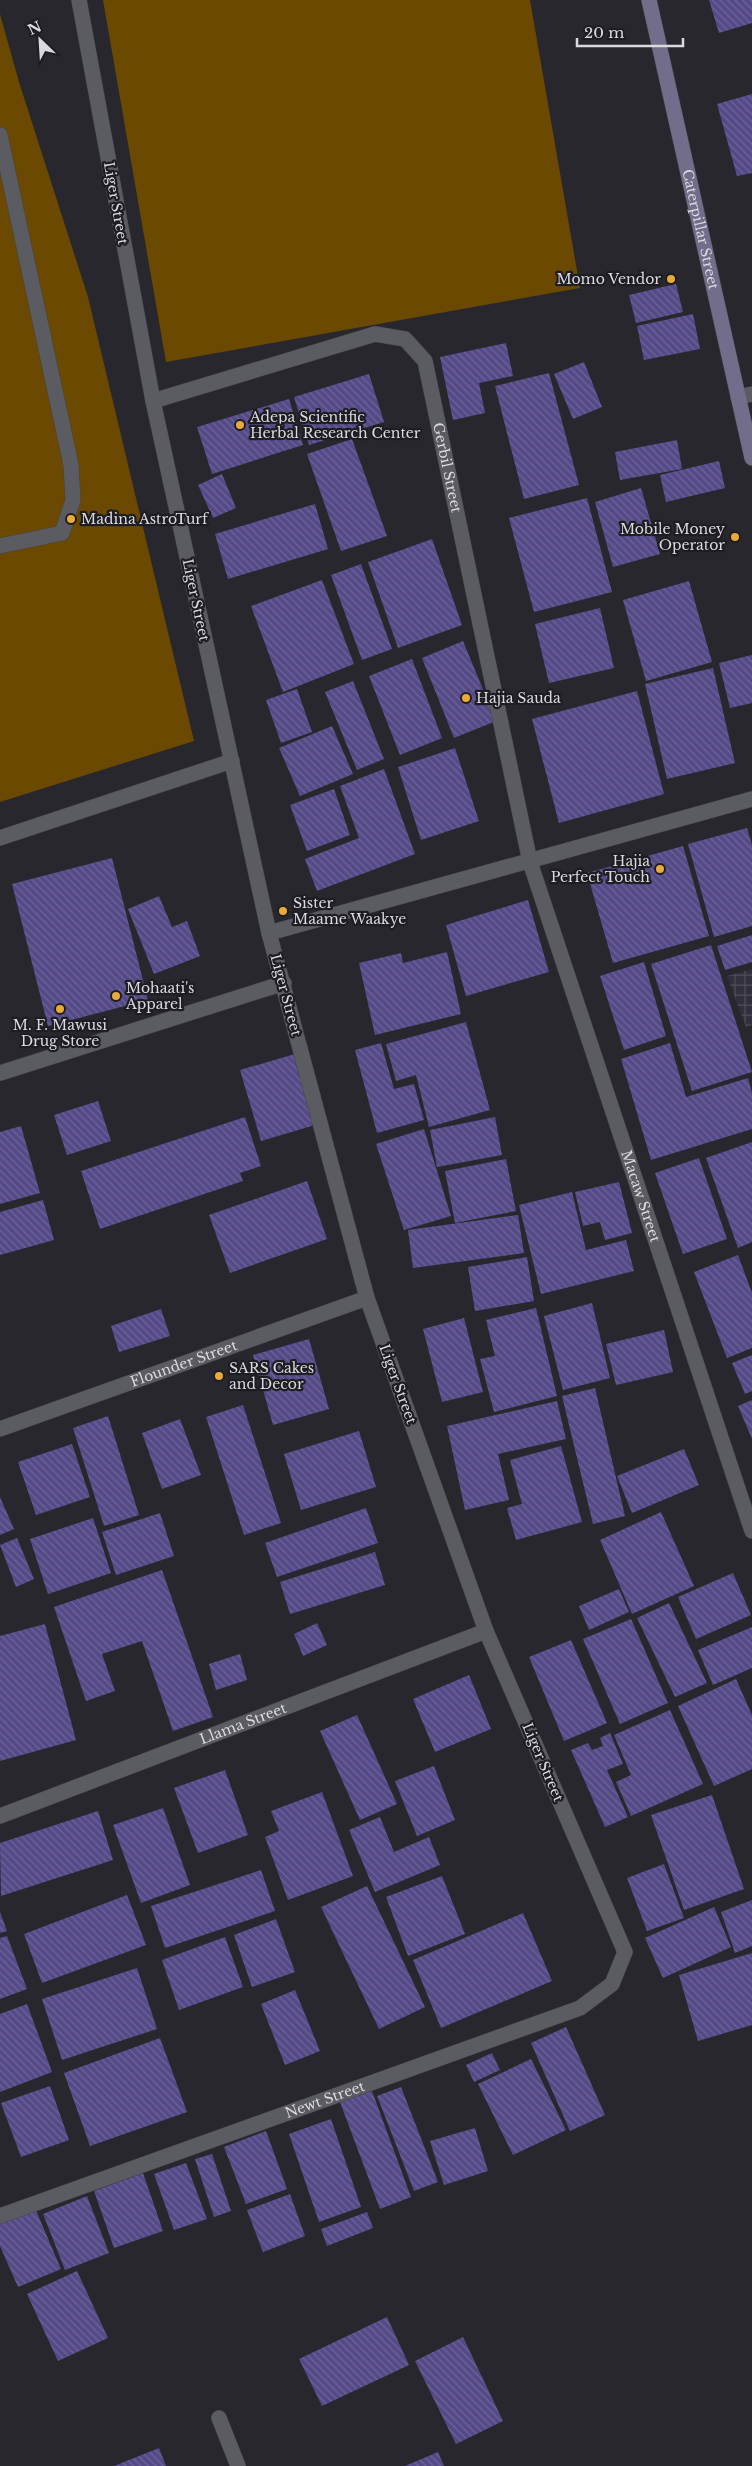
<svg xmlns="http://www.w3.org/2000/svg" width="752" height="2466" viewBox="0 0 752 2466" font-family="'Libre Baskerville',serif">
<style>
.industrial{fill:url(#industrial-grid)}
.park{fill:#6c4900}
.building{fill:url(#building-back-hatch)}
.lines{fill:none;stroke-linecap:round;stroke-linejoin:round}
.lane-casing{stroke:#454549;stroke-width:16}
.street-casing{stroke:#454549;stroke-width:16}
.secondary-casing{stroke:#454549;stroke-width:16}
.lane{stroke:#5b5b62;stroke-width:15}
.street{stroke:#5b5b62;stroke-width:15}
.secondary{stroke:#716d8a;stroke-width:15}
.poi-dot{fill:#e9ab38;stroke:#1e1d23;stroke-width:2}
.labels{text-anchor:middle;stroke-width:4.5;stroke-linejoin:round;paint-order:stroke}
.street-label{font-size:14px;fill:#dadade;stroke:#1e1d23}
.poi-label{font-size:14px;fill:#dadade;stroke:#1e1d23;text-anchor:start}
</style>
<defs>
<pattern id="industrial-grid" width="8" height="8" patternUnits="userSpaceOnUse" patternTransform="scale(1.25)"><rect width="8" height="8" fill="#31303c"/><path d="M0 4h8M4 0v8" fill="none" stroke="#4e4d58"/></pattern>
<pattern id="building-back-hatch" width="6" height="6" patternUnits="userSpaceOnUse" patternTransform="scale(1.25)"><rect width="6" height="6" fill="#554a87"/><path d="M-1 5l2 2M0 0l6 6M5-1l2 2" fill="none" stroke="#6d6498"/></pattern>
</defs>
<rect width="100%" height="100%" fill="#27272d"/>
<path class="industrial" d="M752,969V1025L746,1027L727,976Z"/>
<path class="park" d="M103,0H530L580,288L166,362Z
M0,14L19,82L88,297L194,741L0,802Z"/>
<path class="building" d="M709,0H752V23L719,33Z
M752,94V173L737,176L717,104Z
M676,284L683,312L636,323L629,295Z
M693,314L700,349L644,360L637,326Z
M506,343L513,376L479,383L485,413L453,420L440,357Z
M584,362L602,407L573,419L554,374Z
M549,373L579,485L524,499L495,386Z
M369,374L384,422L309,445L294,397Z
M289,399L303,445L212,474L197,427Z
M352,439L387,536L341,551L307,454Z
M677,440L682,469L620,480L615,452Z
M719,461L725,488L666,502L660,475Z
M222,474L236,508L213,518L198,485Z
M641,488L660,554L613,567L595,502Z
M587,498L612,592L534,612L509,518Z
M315,504L328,549L228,579L215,534Z
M432,539L462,625L398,648L368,562Z
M361,564L392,649L362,660L331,575Z
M322,580L354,664L283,692L251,606Z
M689,581L712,662L646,681L623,600Z
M600,608L614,668L549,683L535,624Z
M463,641L496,721L454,738L422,658Z
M752,655V703L730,708L719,663Z
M412,659L442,738L400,755L369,676Z
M713,668L735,763L667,779L645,684Z
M353,681L384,759L357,770L325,692Z
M297,689L312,732L281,743L266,700Z
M637,691L664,794L559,823L532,719Z
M332,726L353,774L300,796L279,748Z
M455,748L479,821L421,840L398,767Z
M384,769L415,854L317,891L305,859L359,838L340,786Z
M334,789L350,835L307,851L290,805Z
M747,828L752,845V926L714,937L688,844Z
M683,846L709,936L613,963L587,873Z
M112,858L148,1000L48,1026L12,884Z
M159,896L172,927L187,921L200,956L154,974L128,909Z
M528,900L549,972L466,996L446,925Z
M752,935V962L725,970L717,946Z
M711,945L752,1072L692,1091L651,964Z
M447,952L461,1014L375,1035L359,963L401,953L403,963Z
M644,962L666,1036L624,1050L600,976Z
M466,1022L490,1110L429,1127L416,1075L396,1081L386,1044Z
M381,1043L394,1089L414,1084L424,1120L377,1133L355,1050Z
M670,1043L686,1097L748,1078L752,1093V1129L651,1160L621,1059Z
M295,1054L315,1125L261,1141L240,1070Z
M98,1101L111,1141L67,1155L54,1115Z
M245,1117L261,1166L240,1173L243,1181L100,1229L81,1171Z
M495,1117L502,1155L437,1167L430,1130Z
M21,1126L40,1193L0,1204V1132Z
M424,1129L451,1216L404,1230L376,1144Z
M752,1142V1242L738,1248L706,1158Z
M699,1158L727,1239L683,1254L655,1173Z
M506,1159L516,1211L455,1223L445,1171Z
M307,1181L327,1239L230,1273L209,1215Z
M619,1182L632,1233L605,1240L600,1222L583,1226L575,1192Z
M572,1192L586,1250L626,1240L634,1271L541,1294L519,1205Z
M43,1200L54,1240L0,1255V1212Z
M518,1215L524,1253L413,1268L408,1230Z
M738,1255L752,1293V1348L727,1358L694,1272Z
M527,1257L534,1301L475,1311L468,1267Z
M592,1303L610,1378L563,1390L544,1316Z
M536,1308L557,1396L494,1412L480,1359L495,1356L486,1320Z
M161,1309L170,1336L119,1352L111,1326Z
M464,1318L483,1392L442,1402L423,1329Z
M664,1330L673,1372L616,1385L606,1344Z
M309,1339L329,1409L273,1425L253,1355Z
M752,1355V1391L745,1394L732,1363Z
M595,1388L625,1516L593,1524L562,1396Z
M752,1400V1439L738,1406Z
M557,1401L566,1439L498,1454L509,1500L465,1510L447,1426Z
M243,1405L281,1523L244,1535L206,1417Z
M108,1416L139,1515L104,1526L73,1428Z
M180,1419L201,1475L162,1489L142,1433Z
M359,1431L376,1487L301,1510L284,1454Z
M72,1444L90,1497L36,1515L18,1462Z
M561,1446L582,1522L516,1540L507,1508L522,1504L510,1460Z
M684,1449L699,1485L632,1513L617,1476Z
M0,1497L14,1529L0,1535Z
M366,1508L378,1543L277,1577L265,1543Z
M661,1512L694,1586L632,1614L600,1540Z
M160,1513L174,1556L116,1575L102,1532Z
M93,1518L111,1573L48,1594L30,1539Z
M17,1538L34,1579L16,1587L0,1545Z
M375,1552L385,1585L290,1614L280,1582Z
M162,1570L213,1717L173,1731L142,1641L102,1654L115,1691L86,1701L54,1607Z
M733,1573L751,1615L696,1639L678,1597Z
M619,1589L629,1612L589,1630L579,1606Z
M669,1603L707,1683L675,1697L637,1618Z
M631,1619L668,1703L620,1724L583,1639Z
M317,1623L327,1645L303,1656L294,1634Z
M45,1624L76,1740L0,1761V1636Z
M752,1627V1668L713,1685L698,1650Z
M571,1640L607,1723L564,1741L529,1657Z
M240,1654L247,1680L216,1690L209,1664Z
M469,1675L491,1729L435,1752L413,1699Z
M736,1679L752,1715V1769L714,1786L678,1706Z
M670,1710L703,1784L631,1816L616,1782L631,1775L614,1735Z
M357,1715L397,1804L360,1820L320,1731Z
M610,1733L623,1764L607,1770L628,1817L605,1827L571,1750L588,1743L592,1750L603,1746L600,1738Z
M434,1766L455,1820L417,1836L395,1781Z
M225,1770L248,1835L198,1853L174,1788Z
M322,1792L353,1876L288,1900L265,1837L279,1831L271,1811Z
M712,1795L744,1889L684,1910L651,1815Z
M163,1808L190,1885L141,1903L113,1825Z
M98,1811L113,1860L1,1896L0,1843Z
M380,1817L394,1852L429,1837L440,1865L375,1892L349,1830Z
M664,1864L684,1918L647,1931L627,1878Z
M261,1870L275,1911L165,1948L151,1906Z
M442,1876L465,1934L408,1956L386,1897Z
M367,1886L425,2007L379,2029L321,1907Z
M127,1895L146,1945L42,1983L24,1934Z
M752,1900V1946L735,1953L721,1912Z
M714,1907L731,1947L663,1978L645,1938Z
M0,1912L7,1931L0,1933Z
M523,1913L552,1981L441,2028L413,1960Z
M276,1919L295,1972L252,1987L234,1935Z
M7,1936L27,1989L0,1999V1938Z
M225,1937L243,1987L179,2010L162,1960Z
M752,1953V2025L698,2041L679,1975Z
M137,1968L157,2029L62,2060L42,1999Z
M295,1990L320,2051L285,2065L261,2004Z
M27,2004L52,2072L0,2092V2014Z
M566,2027L605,2115L570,2131L531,2043Z
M160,2038L187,2112L90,2146L64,2073Z
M492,2053L500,2070L474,2082L466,2065Z
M531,2059L566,2130L513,2155L478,2084Z
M50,2086L69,2140L21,2157L1,2103Z
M401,2087L438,2182L414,2191L377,2096Z
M372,2091L411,2197L380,2209L340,2102Z
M331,2119L361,2207L319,2222L289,2134Z
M475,2128L488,2171L444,2185L430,2141Z
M266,2131L287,2189L246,2204L224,2147Z
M212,2154L231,2211L214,2217L195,2159Z
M186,2163L207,2219L174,2230L154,2174Z
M143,2173L163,2231L114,2248L94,2191Z
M290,2194L305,2236L263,2252L247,2210Z
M87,2196L109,2253L65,2270L43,2214Z
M35,2208L61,2269L18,2287L0,2246V2223Z
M367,2212L373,2228L327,2246L321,2229Z
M77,2271L108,2338L58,2361L27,2294Z
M387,2317L409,2365L322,2406L299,2359Z
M463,2337L503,2421L456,2444L415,2361Z
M159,2448L166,2466H114Z
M438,2452L444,2466H405Z"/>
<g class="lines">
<defs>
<path id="lane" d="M0,135L71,465L73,500L62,533L0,546"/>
<g id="street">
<path d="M738,397L752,394"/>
<path id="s1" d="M153,401L375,334L405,339L425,361L530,862L752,1531"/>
<path d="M0,838L232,761"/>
<path d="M269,933L752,799"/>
<path d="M0,1073L284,983"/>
<path id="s2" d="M0,1429L367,1298"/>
<path id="s3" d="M0,1816L486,1631"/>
<path id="s4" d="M0,2216L580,2008L612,1984L625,1952L486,1631L367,1298L269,933L153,401L79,0"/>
<path d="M219,2418L238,2466"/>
</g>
<g id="secondary">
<path id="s5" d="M649,0L752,458"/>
</g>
</defs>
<use href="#lane" class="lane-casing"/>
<use href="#street" class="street-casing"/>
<use href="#secondary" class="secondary-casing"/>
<use href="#lane" class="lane"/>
<use href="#street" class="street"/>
<use href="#secondary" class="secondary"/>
</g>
<g class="poi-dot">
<circle cx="671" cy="279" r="5"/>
<circle cx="240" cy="425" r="5"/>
<circle cx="71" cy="519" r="5"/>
<circle cx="735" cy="537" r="5"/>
<circle cx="466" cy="698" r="5"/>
<circle cx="660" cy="869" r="5"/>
<circle cx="283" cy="911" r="5"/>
<circle cx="116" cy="996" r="5"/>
<circle cx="60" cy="1009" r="5"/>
<circle cx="219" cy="1376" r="5"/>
</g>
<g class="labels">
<g class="street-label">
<text transform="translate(116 203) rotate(80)" y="5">Liger Street</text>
<text dy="5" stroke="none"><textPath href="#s5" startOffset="235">Caterpillar Street</textPath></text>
<text dy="5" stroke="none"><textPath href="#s1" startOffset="401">Gerbil Street</textPath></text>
<text transform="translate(196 600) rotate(78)" y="5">Liger Street</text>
<text transform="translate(286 995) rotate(75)" y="5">Liger Street</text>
<text dy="5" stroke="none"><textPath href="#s1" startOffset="1156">Macaw Street</textPath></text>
<text dy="5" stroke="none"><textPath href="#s2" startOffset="195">Flounder Street</textPath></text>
<text transform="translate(398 1384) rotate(70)" y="5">Liger Street</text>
<text dy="5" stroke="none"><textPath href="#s3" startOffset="260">Llama Street</textPath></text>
<text transform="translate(543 1762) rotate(67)" y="5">Liger Street</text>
<text dy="5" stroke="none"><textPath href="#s4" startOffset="345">Newt Street</textPath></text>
</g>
<g class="poi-label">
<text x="661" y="284" text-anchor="end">Momo Vendor</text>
<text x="250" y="422">Adepa Scientific<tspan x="250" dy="16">Herbal Research Center</tspan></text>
<text x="81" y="524">Madina AstroTurf</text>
<text x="725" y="534" text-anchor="end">Mobile Money<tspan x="725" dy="16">Operator</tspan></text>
<text x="476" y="703">Hajia Sauda</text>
<text x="650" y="866" text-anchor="end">Hajia<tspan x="650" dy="16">Perfect Touch</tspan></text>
<text x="293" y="908">Sister<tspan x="293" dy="16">Maame Waakye</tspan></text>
<text x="126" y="993">Mohaati's<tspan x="126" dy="16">Apparel</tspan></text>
<text x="60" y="1030" text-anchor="middle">M. F. Mawusi<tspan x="60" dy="16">Drug Store</tspan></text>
<text x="229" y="1373">SARS Cakes<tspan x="229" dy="16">and Decor</tspan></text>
</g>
</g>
<g transform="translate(40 40) rotate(335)" stroke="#1e1d23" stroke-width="4" paint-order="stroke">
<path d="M0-4L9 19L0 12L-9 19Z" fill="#dadade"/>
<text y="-8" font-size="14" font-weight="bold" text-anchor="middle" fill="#dadade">N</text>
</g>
<path d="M577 38v8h106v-8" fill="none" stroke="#dadade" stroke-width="2.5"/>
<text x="584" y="38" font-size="15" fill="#dadade" stroke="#1e1d23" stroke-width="4" paint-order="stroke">20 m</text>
</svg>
